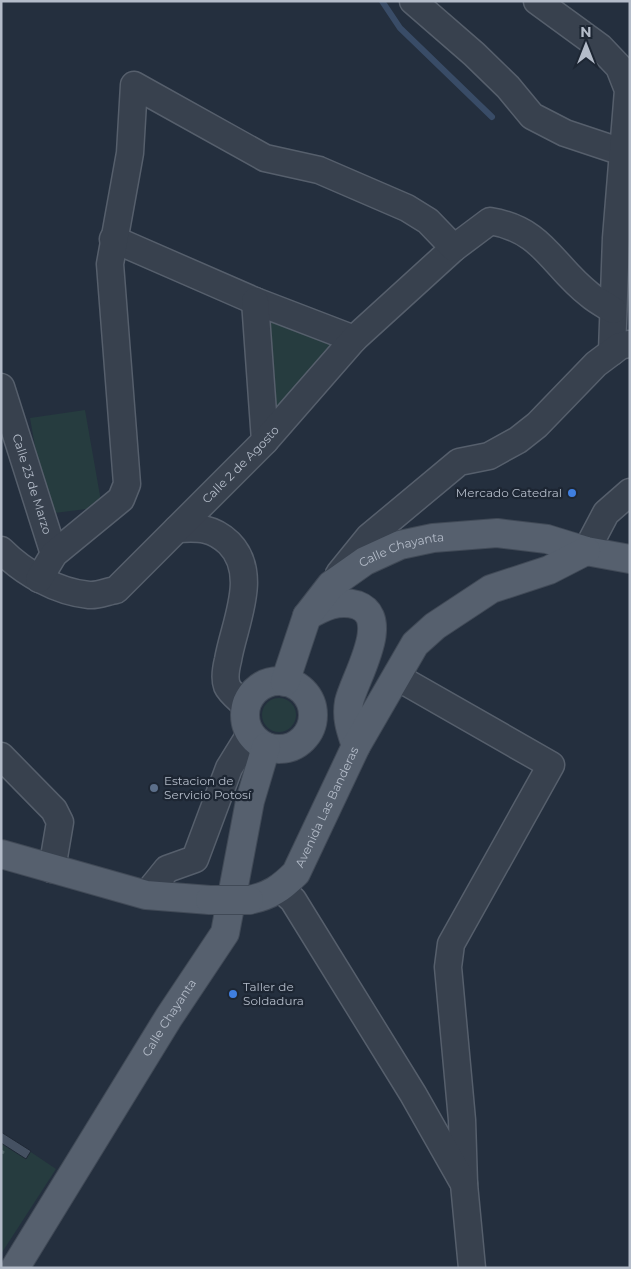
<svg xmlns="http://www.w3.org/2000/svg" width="631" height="1269" viewBox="0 0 631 1269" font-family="Montserrat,sans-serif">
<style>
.green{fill:#263c3f}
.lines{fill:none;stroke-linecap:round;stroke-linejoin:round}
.stream{stroke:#394c67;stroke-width:6}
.building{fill:#455162;stroke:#1f2835}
.minor-casing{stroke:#565f6c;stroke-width:29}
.major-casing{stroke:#414a57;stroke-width:30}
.path{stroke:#44595c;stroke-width:3;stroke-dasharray:4 4;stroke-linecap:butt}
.minor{stroke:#38414e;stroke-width:26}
.major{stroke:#56606e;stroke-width:28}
.major-bridge-casing{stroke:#414a57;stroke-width:30;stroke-linecap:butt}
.major-bridge{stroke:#56606e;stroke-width:28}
.shop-dot{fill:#3f7fe0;stroke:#1d2633;stroke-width:2}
.service-dot{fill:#5c6f8a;stroke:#1d2633;stroke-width:2}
.labels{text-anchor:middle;stroke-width:4.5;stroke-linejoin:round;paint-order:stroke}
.street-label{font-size:12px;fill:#b4bcc9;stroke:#1d2633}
.poi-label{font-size:12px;fill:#b4bcc9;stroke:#1d2633;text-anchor:start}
</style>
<rect width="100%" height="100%" fill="#242f3e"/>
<path class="green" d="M271,320L332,343L335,352L268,414L266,323Z
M85,410L102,507L47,514L30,418Z
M262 715a17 17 0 1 1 34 0a17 17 0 1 1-34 0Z
M1,1132L56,1169L1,1254Z"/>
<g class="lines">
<path class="stream" d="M382,1L400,28L492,117"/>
</g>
<path class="building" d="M1,1132L31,1151L26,1159L1,1143Z"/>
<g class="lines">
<defs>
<g id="minor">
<path d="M413,1L474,54L508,87L532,116L565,133L622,152"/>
<path d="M537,1L600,47L619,67L628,90L616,238L612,352"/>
<path d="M113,239L255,301L354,339"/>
<path d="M255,301L265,441"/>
<path id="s1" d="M1,387L54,554"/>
<path d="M177,529C199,528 212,527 229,543C260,574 234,624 228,660C226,668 224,678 227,686C230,693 240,700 246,706"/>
<path id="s2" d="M1,550C24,573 57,592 89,595C98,596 108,591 116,590L265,441L354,339L454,248"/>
<path d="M586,551L606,513L630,492"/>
<path d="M339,574L369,537L459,462L489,456L518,440L537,425L596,364L620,346L628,344"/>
<path d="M39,579L54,554L121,499L127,484L110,264L130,153L134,85L265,158L319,170L407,208L428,221L454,248L490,221C544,230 552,266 590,295C597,301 605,305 613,310"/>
<path d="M397,677L551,765L451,944L448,967L462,1120L464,1184"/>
<path d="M1,756L54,810L60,822L52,869"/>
<path d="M281,889L293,900L413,1094L464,1184L472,1268"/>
<path d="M146,895L167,869L195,859L229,768L250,734"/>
</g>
<g id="major">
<path d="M307,616C323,607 338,599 357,605C393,618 354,679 349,702C346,718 351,731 356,746"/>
<circle cx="279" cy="715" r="34"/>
<path id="s3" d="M285,682L307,616L331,585L365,561L400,545L433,538L497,533L547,539L586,551L630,559"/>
<path d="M1,854L146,895L210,900"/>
<path id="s4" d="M249,900C270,896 281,888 296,873L356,746L415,644L435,626L491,589L549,570L586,551"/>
<path id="s5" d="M15,1268L169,1017L225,933L250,801L266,747"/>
</g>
</defs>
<use href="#minor" class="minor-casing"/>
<use href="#major" class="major-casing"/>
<path class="path" d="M1,1151L3,1152L1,1155"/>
<use href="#minor" class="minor"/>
<use href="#major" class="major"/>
<defs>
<path id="major-bridge" d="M210,900H249"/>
</defs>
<use href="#major-bridge" class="major-bridge-casing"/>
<use href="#major-bridge" class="major-bridge"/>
</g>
<g class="shop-dot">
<circle cx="572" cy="493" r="5"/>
<circle cx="233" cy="994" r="5"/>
</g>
<circle class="service-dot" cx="154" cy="788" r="5"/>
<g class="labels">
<g class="street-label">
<text dy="4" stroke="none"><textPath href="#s2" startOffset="305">Calle 2 de Agosto</textPath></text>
<text dy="4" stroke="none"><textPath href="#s1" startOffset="102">Calle 23 de Marzo</textPath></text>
<text dy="4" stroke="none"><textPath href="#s3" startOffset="189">Calle Chayanta</textPath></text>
<text dy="4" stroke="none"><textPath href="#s4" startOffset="128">Avenida Las Banderas</textPath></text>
<text dy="4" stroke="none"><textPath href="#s5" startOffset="294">Calle Chayanta</textPath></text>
</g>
<g class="poi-label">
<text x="562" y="497" text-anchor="end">Mercado Catedral</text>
<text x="164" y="785">Estacion de<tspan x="164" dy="14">Servicio Potosí</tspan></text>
<text x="243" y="991">Taller de<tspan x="243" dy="14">Soldadura</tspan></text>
</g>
</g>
<rect width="631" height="1269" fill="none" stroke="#b4bcc9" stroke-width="5"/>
<g transform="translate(586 45)" stroke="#1d2633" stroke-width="4" paint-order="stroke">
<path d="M0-4L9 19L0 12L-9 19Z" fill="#b4bcc9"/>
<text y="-8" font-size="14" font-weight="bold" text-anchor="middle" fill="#b4bcc9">N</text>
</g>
</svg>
